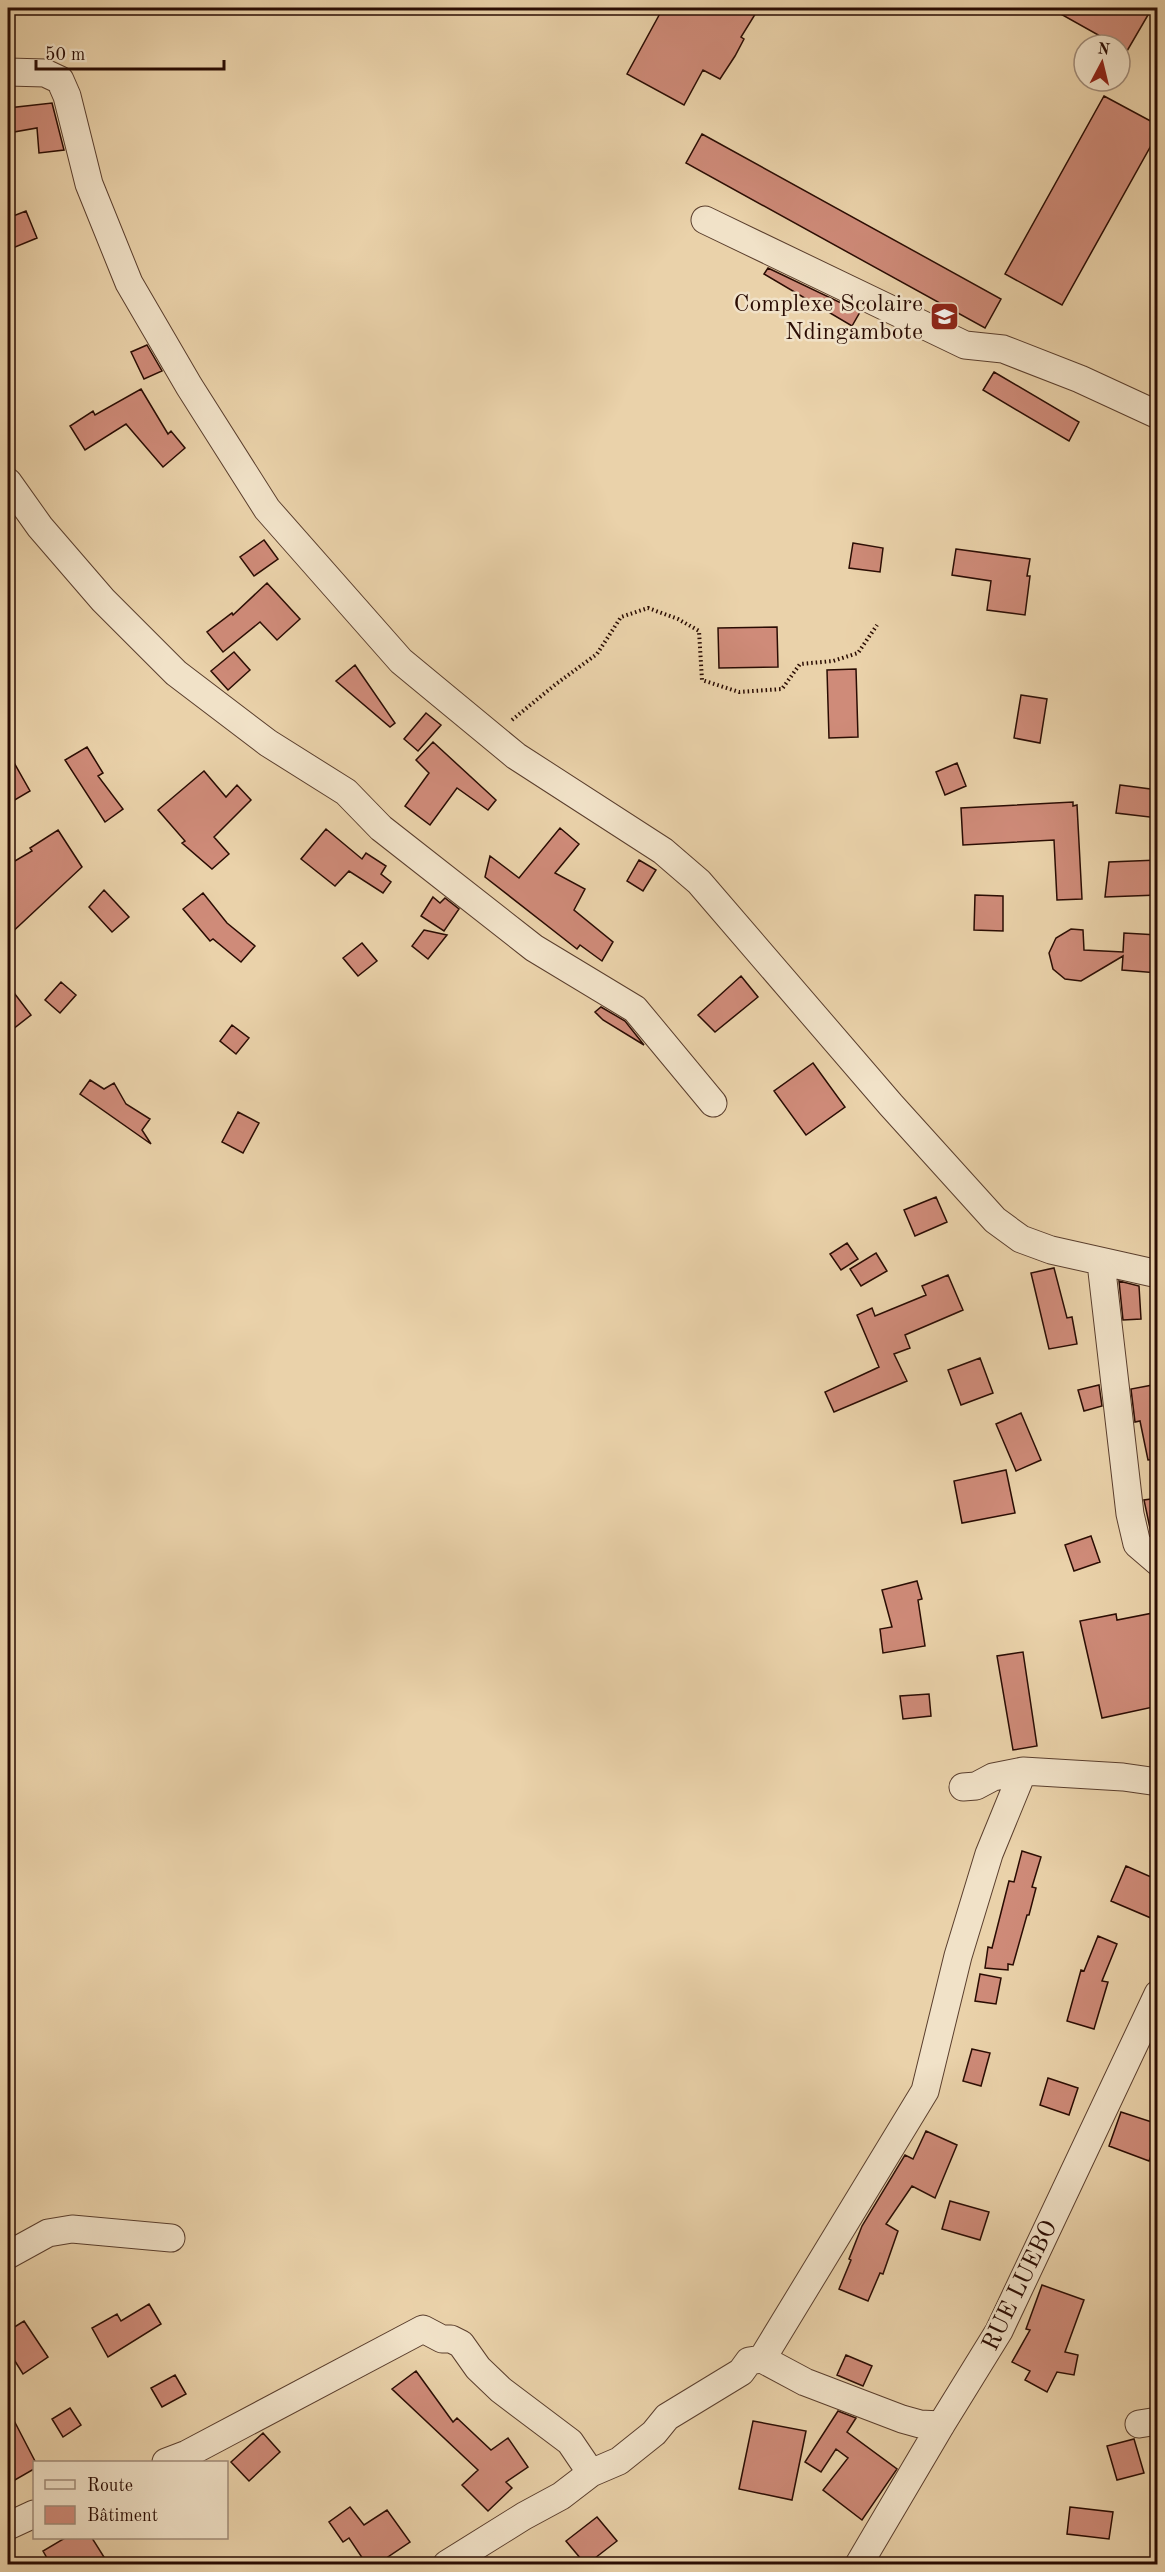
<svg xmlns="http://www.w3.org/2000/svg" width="1165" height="2572" viewBox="0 0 1165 2572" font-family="'Old Standard TT',serif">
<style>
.building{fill:#cf8b79;stroke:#2a0c03;stroke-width:1.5}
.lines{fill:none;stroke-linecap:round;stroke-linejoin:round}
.minor-casing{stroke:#5a3e2d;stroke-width:29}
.path{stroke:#2a0c03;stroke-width:4;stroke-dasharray:1.5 3;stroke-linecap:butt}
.minor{stroke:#f1e2c8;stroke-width:27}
.labels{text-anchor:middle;stroke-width:5;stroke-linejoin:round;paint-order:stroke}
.poi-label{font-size:24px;fill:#2a0c03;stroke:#f1e2c8;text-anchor:end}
.street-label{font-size:24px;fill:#2a0c03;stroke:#f1e2c8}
</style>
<rect width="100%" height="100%" fill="#ead2aa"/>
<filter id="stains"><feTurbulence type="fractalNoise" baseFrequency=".00333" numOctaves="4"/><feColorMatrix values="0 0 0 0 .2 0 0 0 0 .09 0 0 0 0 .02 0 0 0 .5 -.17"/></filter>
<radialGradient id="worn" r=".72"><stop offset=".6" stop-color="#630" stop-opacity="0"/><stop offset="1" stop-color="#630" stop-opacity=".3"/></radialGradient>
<path class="building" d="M663,8H759L741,37L744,39L735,56L720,79L703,70L684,105L627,74Z
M1050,8H1136L1148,15L1127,51L1120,45H1116Z
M1104,96L1158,125V133L1062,305L1005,274Z
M52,103L64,150L39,153L37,128L8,133V108Z
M702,134L1001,299L985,328L686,163Z
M26,211L37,238L8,250V218Z
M768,268L860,312L852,326L764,274Z
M147,345L162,371L144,379L131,352Z
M994,372L1079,422L1069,441L983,390Z
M141,389L168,434L171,431L185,448L163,467L126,424L85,450L70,426L93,411L95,415Z
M264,540L278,559L254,576L240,557Z
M853,543L883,548L880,572L849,568Z
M956,549L1030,559L1027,576H1030L1025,615L987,610L991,581L952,575Z
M267,583L300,619L277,640L260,622L223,652L207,632L232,613L233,615Z
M777,627L778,667L719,668L718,628Z
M234,652L250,670L228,690L211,671Z
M355,665L395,723L390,727L336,681Z
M856,669L858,737L829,738L827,670Z
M1021,695L1047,699L1040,743L1014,738Z
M426,713L441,725L418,751L404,739Z
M433,742L496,800L488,810L457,788L430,825L405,806L429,773L416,760Z
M87,747L103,773L98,776L123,809L105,822L65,760Z
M8,752L30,791L8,804Z
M957,763L966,786L945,795L936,772Z
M204,771L226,797L237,785L251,800L214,837L229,854L212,869L182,843L185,841L158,810Z
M1120,785L1158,790V818L1116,813Z
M1073,802V806L1077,805L1082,899L1057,900L1054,840L963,845L961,808Z
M560,828L579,844L555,873L585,889L574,910L613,942L602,961L580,945L577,949L485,877L490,856L519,878Z
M326,829L362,859L366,853L386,866L381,874L391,882L383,893L349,871L335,886L301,859Z
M58,830L82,867L8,936V865L32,851L30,848Z
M639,860L656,870L643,891L627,881Z
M1158,860V895L1105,897L1109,862Z
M104,890L129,917L112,932L89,907Z
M203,893L227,923L255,946L241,962L213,939L210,941L183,909Z
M975,895L1003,896V931L974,930Z
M433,897L440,903L445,898L459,909L444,931L421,916Z
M1071,929L1083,930L1084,950L1123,952L1124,933L1158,935V973L1122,970L1123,956L1081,981L1065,979L1053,969L1049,953L1056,938Z
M424,930L447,935L428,959L412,946Z
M362,943L377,961L358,976L343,958Z
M741,976L758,997L715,1032L698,1015Z
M61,982L76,995L60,1013L45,1000Z
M8,985L31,1015L8,1033Z
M601,1007L625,1021L644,1045L603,1020L595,1012Z
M232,1025L249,1038L236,1054L220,1041Z
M813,1063L845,1107L806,1135L774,1091Z
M90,1080L104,1089L114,1083L126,1104L150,1119L142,1130L151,1144L80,1094Z
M238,1112L259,1123L243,1153L222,1142Z
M936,1197L947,1222L915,1236L904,1210Z
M847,1243L858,1259L841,1270L830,1254Z
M876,1253L887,1271L861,1286L850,1269Z
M1054,1268L1067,1318L1072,1317L1077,1344L1049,1349L1031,1273Z
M948,1275L963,1310L905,1335L910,1348L894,1354L907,1381L834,1412L825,1392L879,1367L857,1315L872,1308L875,1316L926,1295L922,1286Z
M1119,1281L1139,1286L1141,1319L1123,1320Z
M980,1358L993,1393L961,1405L948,1370Z
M1158,1384V1459L1148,1460L1140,1421L1135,1422L1131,1389Z
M1099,1385L1102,1406L1084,1411L1078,1390Z
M1021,1413L1041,1460L1016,1471L996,1424Z
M1006,1470L1015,1513L962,1523L954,1481Z
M1158,1498V1532L1151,1533L1144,1500Z
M1091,1536L1100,1562L1074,1571L1065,1545Z
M917,1581L922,1599L918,1600L925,1646L883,1653L880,1629L892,1627L882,1590Z
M1158,1612V1706L1102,1718L1080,1621L1116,1614L1117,1620Z
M1023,1652L1037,1746L1013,1750L997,1656Z
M929,1694L931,1716L903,1719L900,1696Z
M1022,1851L1041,1857L1032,1887L1036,1888L1029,1915H1027L1013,1965L1008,1964V1970L985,1968L988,1947L992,1948L1009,1881L1014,1882Z
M1126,1866L1158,1880V1921L1111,1901Z
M1098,1936L1117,1944L1102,1981L1108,1982L1094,2029L1067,2021L1081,1970L1084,1971Z
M980,1974L1001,1978L996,2004L975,2001Z
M972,2049L990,2053L981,2086L963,2081Z
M1048,2078L1078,2088L1069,2115L1040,2105Z
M1121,2112L1158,2124V2138L1149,2161L1109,2146Z
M926,2131L957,2145L935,2198L912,2186L886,2224L898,2231L883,2274L880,2273L868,2301L839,2289L851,2260L849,2259L862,2226L905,2155L913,2159Z
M950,2201L989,2212L980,2240L942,2229Z
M1042,2285L1084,2300L1065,2352L1078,2355L1074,2375L1057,2372L1047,2392L1025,2380L1030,2371L1012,2362L1030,2330L1026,2329Z
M149,2304L161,2324L108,2357L92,2328L117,2314L121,2321Z
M24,2321L48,2357L23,2374L8,2350V2331Z
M846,2355L872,2366L863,2386L837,2375Z
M416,2371L453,2422L457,2418L491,2450L508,2438L528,2467L506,2482L512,2488L488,2511L462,2485L478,2470L392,2389Z
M175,2375L186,2394L162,2407L151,2388Z
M70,2408L81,2425L63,2437L52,2419Z
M8,2409L36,2463L34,2469L8,2484Z
M838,2411L856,2418L847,2432L897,2469L862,2520L823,2490L848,2458L836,2449L821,2472L805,2462Z
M753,2421L806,2431L792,2500L739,2489Z
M263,2433L280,2452L249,2481L231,2462Z
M1134,2439L1144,2473L1117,2480L1107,2446Z
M350,2507L364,2525L387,2510L410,2542L388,2557L394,2565H367L349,2538L343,2542L329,2522Z
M1070,2507L1113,2512L1109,2539L1067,2534Z
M597,2517L617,2541L586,2565L566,2541Z
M65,2538H92L109,2565H51L43,2551Z"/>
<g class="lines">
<defs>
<path id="minor" d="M8,72L45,73L60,80L67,96L89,184L129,283L189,386L267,509L401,661L516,756L663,851L699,882L891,1105L995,1220L1021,1239L1051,1250L1158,1274
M705,220L965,345L1003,349L1080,379L1158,415
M8,482L40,527L103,600L176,673L268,743L346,792L381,828L534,948L635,1009L713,1103
M1101,1263L1130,1514L1137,1544L1158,1562
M963,1787L976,1786L993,1777L1023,1771L1123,1777L1158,1782
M8,2255L48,2233L72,2229L171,2238
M762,2359L925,2091L958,1956L989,1854L1023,1771
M1139,2424L1158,2421
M166,2462L187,2454L423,2329L442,2339H451L461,2344L478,2368L501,2390L570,2442L591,2473
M8,2526L34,2514
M447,2564L524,2516L561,2496L591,2473L619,2461L654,2433L667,2417L741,2372L749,2361L762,2359L805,2382L902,2419L920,2424L941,2425
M859,2564L941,2425L999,2331L1158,1994"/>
</defs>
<use href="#minor" class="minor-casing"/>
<path class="path" d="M512,720L556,684L597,654L621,617L648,608L678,619L699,631L702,680L739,692L782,689L800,664L833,661L858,653L877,625"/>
<use href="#minor" class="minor"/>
</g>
<defs>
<symbol id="school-square" viewBox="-11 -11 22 22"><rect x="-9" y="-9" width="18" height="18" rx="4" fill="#8f2418" stroke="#f1e2c8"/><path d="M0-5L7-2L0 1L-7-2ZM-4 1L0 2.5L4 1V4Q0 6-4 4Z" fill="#fff"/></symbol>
</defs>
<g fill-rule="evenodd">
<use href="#school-square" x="928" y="300" width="33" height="33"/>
</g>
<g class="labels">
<g class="poi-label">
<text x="923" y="311">Complexe Scolaire<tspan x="923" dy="28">Ndingambote</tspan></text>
</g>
<g class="street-label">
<text transform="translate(1019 2285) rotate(-64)" y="8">RUE LUEBO</text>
</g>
</g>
<rect width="1165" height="2572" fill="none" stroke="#ead2aa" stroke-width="30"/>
<rect x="9" y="9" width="1147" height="2554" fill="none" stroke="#2a0c03" stroke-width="3"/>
<rect x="15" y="15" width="1135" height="2542" fill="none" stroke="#2a0c03" stroke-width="1.5"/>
<rect x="33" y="2461" width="195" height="78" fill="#f1e2c8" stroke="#a18c79" stroke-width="1.5"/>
<rect x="45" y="2480" width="30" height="9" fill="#f1e2c8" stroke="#a18c79" stroke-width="1.5"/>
<text x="87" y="2491" font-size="18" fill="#2a0c03">Route</text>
<rect x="45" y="2506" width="30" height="18" fill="#cf8b79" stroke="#a18c79" stroke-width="1.5"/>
<text x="87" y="2521" font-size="18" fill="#2a0c03">Bâtiment</text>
<g transform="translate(1102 63) rotate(7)"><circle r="28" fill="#f1e2c8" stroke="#a18c79" stroke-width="1.5"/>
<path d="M0-4.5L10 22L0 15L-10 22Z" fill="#8f2418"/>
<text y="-9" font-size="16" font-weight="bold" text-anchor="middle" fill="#2a0c03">N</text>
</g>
<path d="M36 60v9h188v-9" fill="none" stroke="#2a0c03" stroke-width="3"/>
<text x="45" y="60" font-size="18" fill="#2a0c03" stroke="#f1e2c8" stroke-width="4.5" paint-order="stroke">50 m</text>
<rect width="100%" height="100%" filter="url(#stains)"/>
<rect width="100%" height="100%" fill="url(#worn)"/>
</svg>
